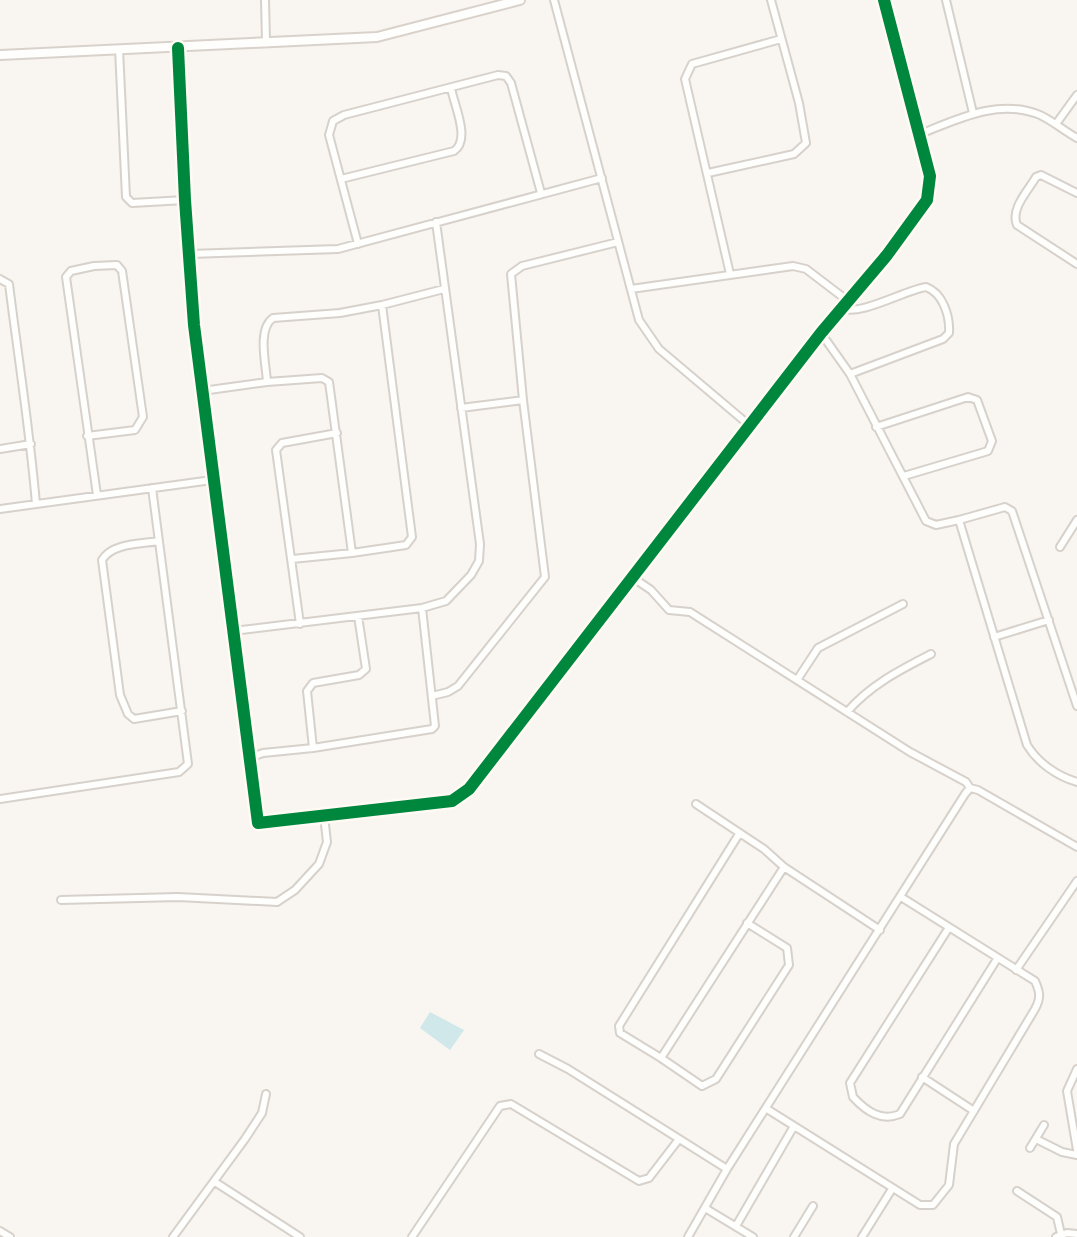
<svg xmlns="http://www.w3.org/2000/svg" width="1077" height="1237" viewBox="0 0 1077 1237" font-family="Rubik,sans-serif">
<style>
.water{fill:#d0e8ea}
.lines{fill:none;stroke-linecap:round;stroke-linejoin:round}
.street-casing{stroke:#d7d1cb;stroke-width:10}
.secondary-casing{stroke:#d9d2cb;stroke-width:12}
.street{stroke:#fefefd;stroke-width:6}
.secondary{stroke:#fefefd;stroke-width:8}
.cycleway-casing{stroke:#fffaf3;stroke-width:17}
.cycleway{stroke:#00873e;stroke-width:12}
</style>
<rect width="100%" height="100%" fill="#f9f5f0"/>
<path class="water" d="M430,1012L464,1030L450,1050L420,1028Z"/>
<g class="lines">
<defs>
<path id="street" d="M265,0L266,41
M554,0L639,320L659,349L749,425
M946,0L973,113
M178,48L185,200L194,325L258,823L452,801L469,789L821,333L887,255L927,200L930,176L884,0
M119,49L126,197L132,203L185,200
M1056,124L1077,95
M920,134C958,119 999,98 1040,115C1053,121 1064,131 1077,138
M708,173L794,154L806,143L799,103L771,0
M341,179L454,151C471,140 454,105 451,88
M1077,193L1041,175L1036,177C1028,191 1010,209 1017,225L1077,264
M358,244L329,135L333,121L344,115L498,75L506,76L511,83L541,193
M190,254L338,249L602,178
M730,274L685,79L692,64L781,39
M0,279L9,284C18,357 30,431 36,504
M631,289L793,266L806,269L848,301
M841,308C859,317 905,290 926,287C943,293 950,316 949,333L943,339L850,374
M821,333L850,374L926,521L936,525L959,520L1027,745C1038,763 1057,776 1077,782
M267,382C266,364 257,329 273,318L340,313L382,305L444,289
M202,391L267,382L322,378L329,382L352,553L406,545L412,537L382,305
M461,408L523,400
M876,427L968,397L977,400L992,441L988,451L904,476
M87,436L135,430L143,417L122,271L117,265L94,266L71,271L66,277L97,495
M0,449L31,444
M0,509L212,480
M959,520L1005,507L1012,511L1077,706
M159,541C141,544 112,543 102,560L120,695L128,714L134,719L182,711
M1060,547L1077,520
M292,559L352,553
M632,577L651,590L669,610L690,612L910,752L966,782L970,788
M300,624L276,450L282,443L337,433
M233,631L422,608L446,601L471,575L479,561L480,544L436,222
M994,637L1049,620
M797,680L818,648L903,604
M432,696L448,692L458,686L545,577L523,400L511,274L522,266L618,242
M847,712C870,685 900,670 931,654
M313,748L307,691L313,683L359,675L366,669L358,616
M249,758L263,753L313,748L432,729L435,726L422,608
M0,799L179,772L188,764L152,488
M696,804L764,849L784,867
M61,900L178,897L277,902L295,890L319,864L327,842L324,816
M747,923L787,948L789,965L716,1079L702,1086L661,1058L784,867L880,930
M948,929L850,1083L853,1097C866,1111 881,1122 900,1114L997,959
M1016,970L1077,881
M539,1054L568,1069L727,1169
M661,1058L620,1033L619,1026L739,834
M1077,1069L1067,1091L1077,1150
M922,1077L974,1111
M767,1109L920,1205H933L949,1185L954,1144L1035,1009C1041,998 1040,992 1035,981L901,897
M1036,1139L1062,1152L1077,1155
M1030,1148L1044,1125
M215,1182L300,1237
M1017,1191L1057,1217L1061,1234
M705,1208L753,1237
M736,1226L794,1126
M0,1231L10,1237
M173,1237L245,1139L262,1113L266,1094
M412,1237L500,1106L511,1104L639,1181L649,1178L679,1139
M688,1237L727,1169L965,794L970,788L978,790L1077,847
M794,1237L813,1206
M862,1237L892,1189
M1056,1237L1067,1233L1077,1234"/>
<path id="secondary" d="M0,55L377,37L520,0"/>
</defs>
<use href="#street" class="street-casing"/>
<use href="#secondary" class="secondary-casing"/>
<use href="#street" class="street"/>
<use href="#secondary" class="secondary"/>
<defs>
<path id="cycleway" d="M178,48L185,200L194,325L258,823L452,801L469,789L821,333L887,255L927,200L930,176L884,0"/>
</defs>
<use href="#cycleway" class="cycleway-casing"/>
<use href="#cycleway" class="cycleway"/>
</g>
</svg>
